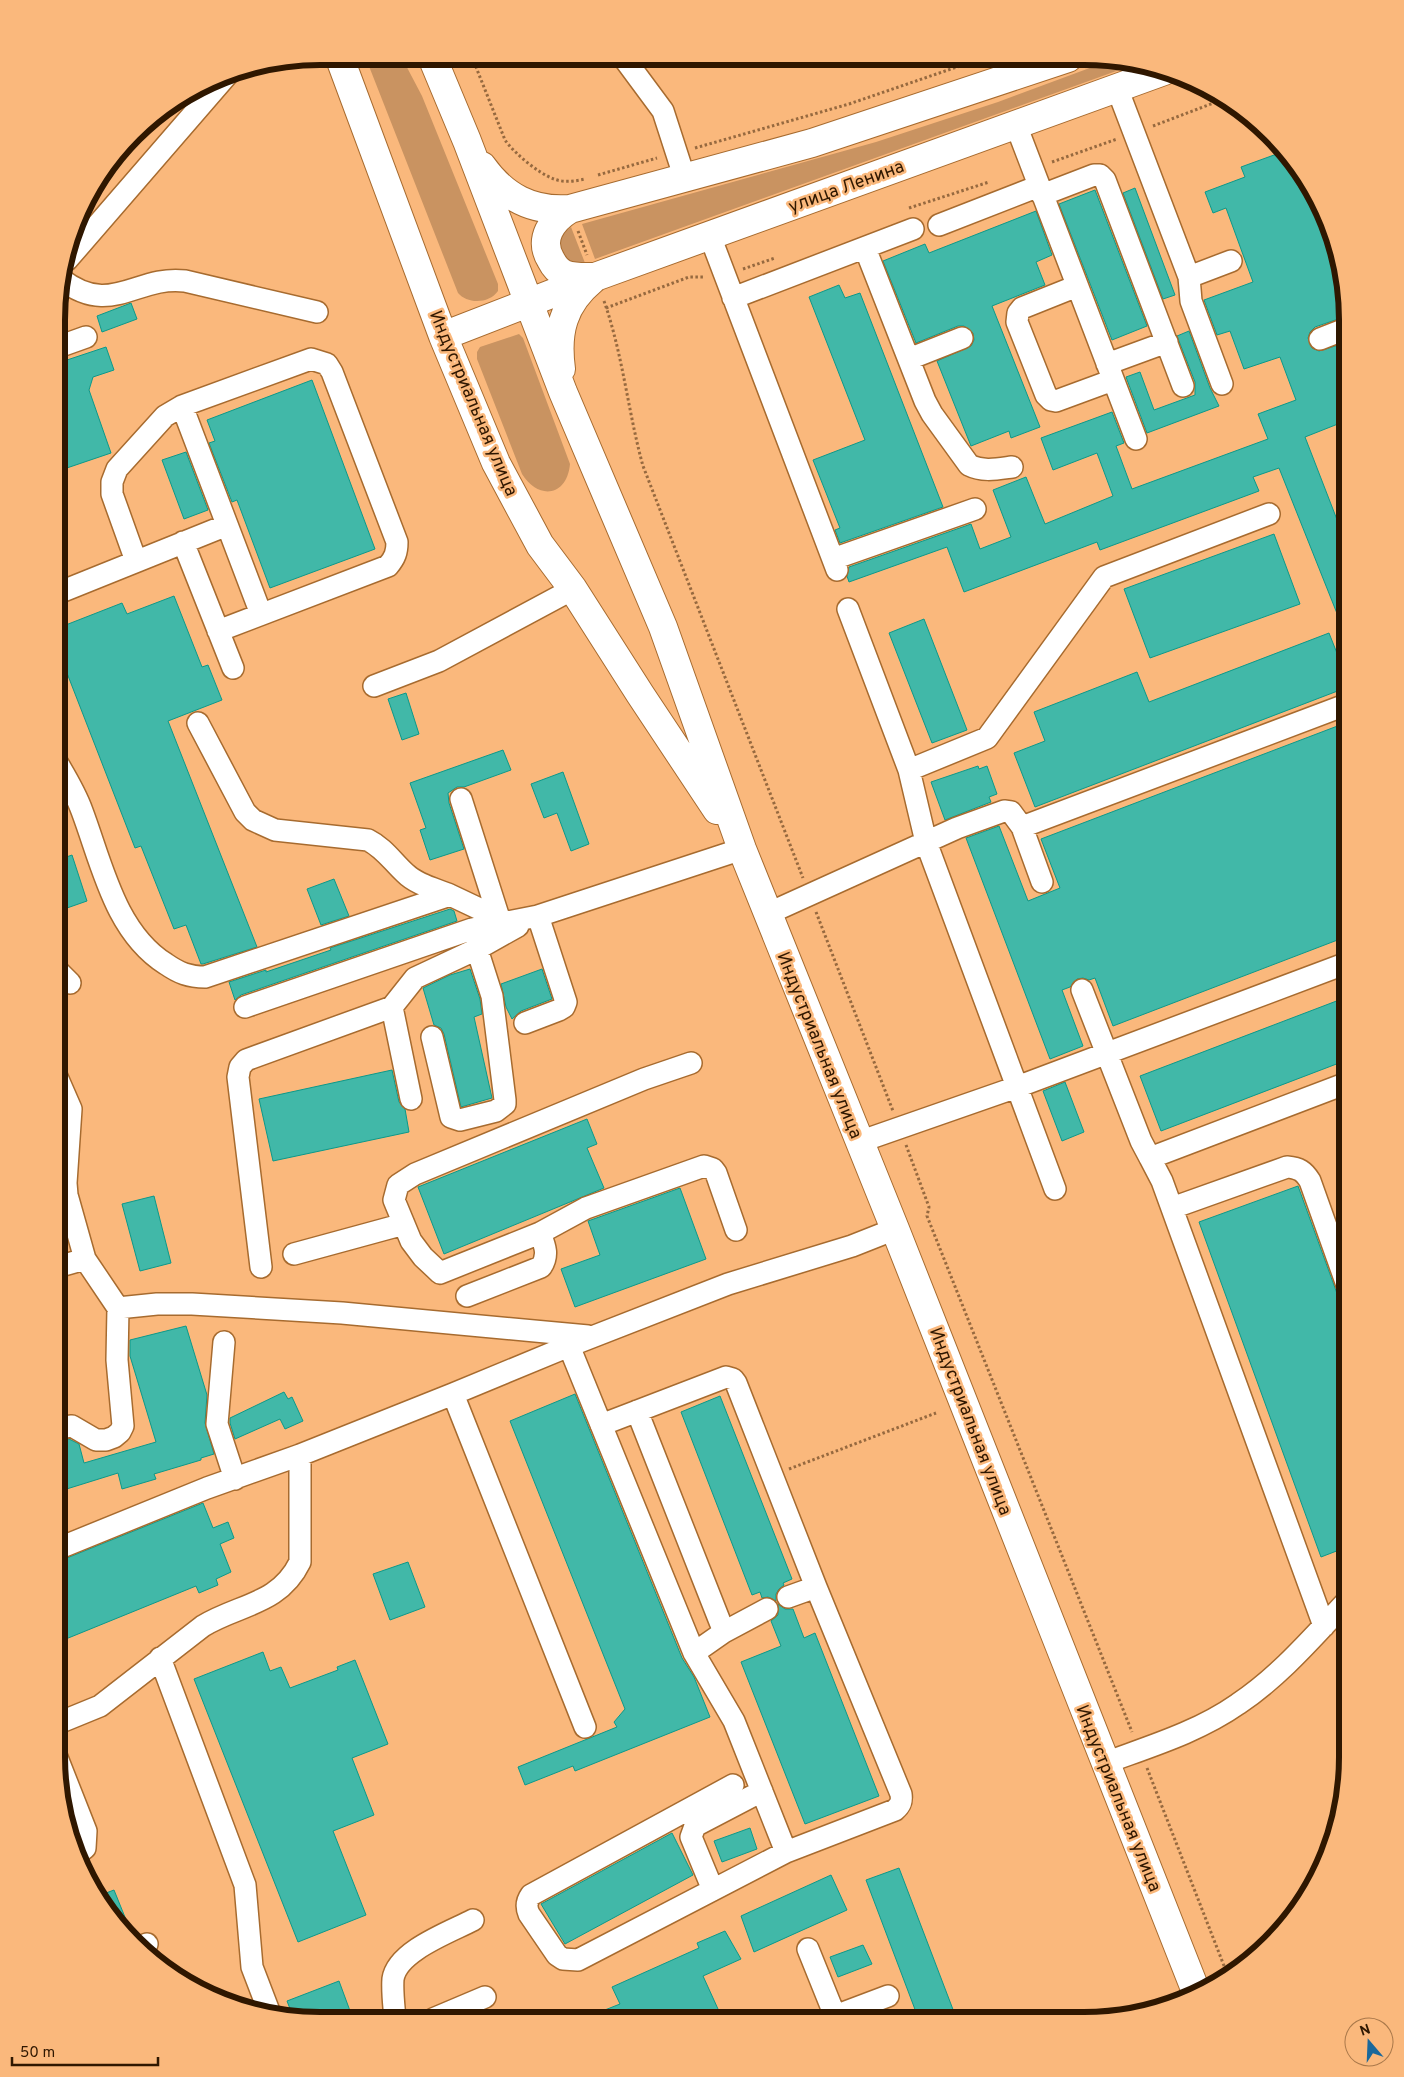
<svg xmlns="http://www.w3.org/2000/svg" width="1404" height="2077" viewBox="0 0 1404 2077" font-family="Overpass,sans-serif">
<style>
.green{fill:#c99361}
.building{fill:#41b8a8;stroke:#0b998a}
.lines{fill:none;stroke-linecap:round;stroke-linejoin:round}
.minor-casing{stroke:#a76b2f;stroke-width:24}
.major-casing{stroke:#a76b2f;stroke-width:30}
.path{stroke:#96693f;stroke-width:3;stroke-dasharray:2.5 2.5;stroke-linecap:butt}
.minor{stroke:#fff;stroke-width:21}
.major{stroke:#fff;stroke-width:28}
.labels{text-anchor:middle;stroke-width:5;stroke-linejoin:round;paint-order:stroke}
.street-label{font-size:18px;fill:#2f1700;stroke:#fab87c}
.rim{fill:none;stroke:#2f1700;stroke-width:6}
</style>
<rect width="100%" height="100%" fill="#fab87c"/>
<path class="green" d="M365,56H401L422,96L498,284V291C489,304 467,304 458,293Z
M1114,59H1118L1122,69L595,259L582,224L876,142L998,102Z
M571,227L585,263C571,264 566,260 559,248L561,235Z
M519,334L523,338L570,464C567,497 538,500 522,474L477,359V352L480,347Z"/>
<path class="building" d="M1285,151L1293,159L1328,219L1347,316L1315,327L1310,332L1308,338L1312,348L1319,351L1348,342V420L1305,437L1348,548V641L1279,468L1253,477L1259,491L1100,550L1097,542L964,592L947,547L849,582L847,576L849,567L971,524L980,549L1011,537L993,490L1026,477L1045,524L1113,496L1097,453L1053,470L1041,438L1112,412L1124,443L1116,446L1132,489L1268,439L1258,414L1296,400L1280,357L1244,369L1230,331L1217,335L1204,300L1253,282L1226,208L1213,213L1205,192L1245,177L1241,167Z
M1135,188L1175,295L1163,299L1123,193Z
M1095,190L1147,326L1112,340L1059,204Z
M1036,211L1052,255L1036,262L1045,285L992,306L1040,427L1011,438L1009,431L971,446L937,361L971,346L974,340L973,333L964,326H958L916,343L883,261L925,244L929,253Z
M839,285L845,298L860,293L943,507L840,543L835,530L840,528L813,460L865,440L809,297Z
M131,303L137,319L102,332L97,316Z
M1189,331L1210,388L1219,406L1147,433L1126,377L1140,372L1154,410L1195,395V382L1177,336Z
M106,347L114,370L93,377L89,390L111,453L58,471V451L64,449L60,439L63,438L58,423V363Z
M312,380L375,549L270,588L237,500L232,502L209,443L215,441L207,420Z
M186,452L208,510L184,519L162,460Z
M1274,534L1300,604L1150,658L1124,589Z
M174,596L202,667L208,665L222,700L168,721L257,947L203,964H201L186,925L174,929L141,846L135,848L58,650V628L122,603L127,614Z
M924,619L967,730L932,743L889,633Z
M1329,633L1348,681V687L1035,807L1014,753L1045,741L1034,712L1137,672L1149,702Z
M406,693L419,734L402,740L388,699Z
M1348,722V936L1113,1026L1095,978L1089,980L1083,978L1077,979L1070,987L1062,990L1083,1046L1050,1059L966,838L999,826L1028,901L1060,888L1041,839Z
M503,750L511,770L464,787H457L448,793L449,803L464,849L430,860L420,830L426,828L410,783Z
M978,766L979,769L987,766L997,794L989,797L991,802L945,820L931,782Z
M563,772L589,844L571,851L557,813L544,818L531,784Z
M72,855L87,901L67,908L58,881V860Z
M334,879L349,916L321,925L307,889Z
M450,909L454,911L457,921L241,995L235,1000L229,982L266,970V972L331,950L330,948Z
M470,969L480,999L482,1014L474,1017L492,1098L461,1107L444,1034L441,1028L434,1025L423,988L450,975Z
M542,969L552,999L521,1011L512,1019L506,1007L501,984Z
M1347,997V1060L1161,1131L1140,1076Z
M392,1070L399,1102L405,1109L409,1132L273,1161L259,1099Z
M1065,1082L1084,1132L1062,1141L1043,1091Z
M587,1119L597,1144L587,1148L604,1188L444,1254L418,1187Z
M1298,1186L1347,1321V1547L1321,1557L1199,1222Z
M680,1188L706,1259L575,1307L561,1269L600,1255L588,1221Z
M154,1196L171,1263L140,1271L122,1204Z
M186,1326L207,1395L205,1423L214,1454L201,1458V1460L154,1474L156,1479L122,1489L118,1473L57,1492V1441L69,1439L79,1444L84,1463L156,1442L130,1356V1340Z
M284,1392L288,1399L292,1397L303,1421L285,1429L280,1419L235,1439L230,1423V1418Z
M575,1394L682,1658L694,1677L710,1717L575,1771L573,1766L525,1785L518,1767L617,1727L614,1722L625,1709L510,1421Z
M720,1396L792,1579L783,1583L784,1585L779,1589L776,1594V1601L768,1597L762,1598L760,1592L752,1595L681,1412Z
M203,1503L213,1528L228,1522L234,1538L220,1544L231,1572L216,1579L218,1585L199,1593L196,1586L56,1643L57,1562Z
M408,1562L425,1607L390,1620L373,1574Z
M778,1604L785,1609H793L804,1638L815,1633L879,1796L805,1824L741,1662L781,1646L771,1621L778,1615Z
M263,1652L270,1671L281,1667L290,1688L338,1670L337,1667L355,1660L388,1744L352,1758L374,1815L333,1831L366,1915L298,1942L194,1679Z
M750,1828L757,1849L722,1862L714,1841Z
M672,1833L693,1875L565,1944L541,1904Z
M899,1868L957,2020H919L877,1909L866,1880Z
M831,1875L847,1910L754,1952L741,1916Z
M114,1890L133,1937L131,1938L111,1918L98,1896Z
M725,1931L741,1959L703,1976L723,2020L582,2019L620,2004L612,1987L699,1948L697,1943Z
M863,1945L872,1964L838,1977L830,1957Z
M339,1981L353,2019H294L287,2001Z"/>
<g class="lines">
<defs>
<path id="minor" d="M623,57L663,111L685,179
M1117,88L1189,277L1191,301L1222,384
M1016,125L1136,439
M1042,195L1094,175H1100L1105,180L1183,386
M939,225L1039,186
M710,236L837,570
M865,248L925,401L932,414L969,465C983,472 997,469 1012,467
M67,260L228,74
M1189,277L1231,261
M61,279C111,318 136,275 185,281L317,312
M1077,286L1022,308L1018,313L1017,322L1046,395L1051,400L1056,401L1113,380
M733,298L913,229
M1320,339L1348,328
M58,347L86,337
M909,359L962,338
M1107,364L1167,342
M182,406L261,614
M183,542L233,668
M833,559L975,509
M136,561L112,494V482L117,469L165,416L182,406L311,359L327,364L332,372L397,542C397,552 395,558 388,566L218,631
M58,593L227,525
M848,609L909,770
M374,686L439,661L573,589
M198,723L245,812L253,820L275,830L368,840C384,848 392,861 405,873C417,885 436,889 450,895
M58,764C67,779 76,794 82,811C102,864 115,932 166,964C179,973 189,977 205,977L450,895L507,922
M461,799L499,918
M1022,827L1348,704
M767,914L957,828L1004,811L1011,812L1022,827L1042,882
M57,970L70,983
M1082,990L1141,1141L1150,1158L1347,1083
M245,1007L472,929L538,916L742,849
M525,1023L559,1010L564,1007L566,1002L538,916
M432,1037L451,1117L460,1120L496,1111L505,1104V1100L492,996L477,949L518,926
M691,1063L644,1079L415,1174L398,1185L394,1200L411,1241L423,1257L440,1273L540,1233L586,1208L704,1166L713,1169L716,1173L736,1230
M57,1077L71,1109L66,1183L67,1195L85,1259
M411,1099L392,1007L415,978L477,949
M859,1142L1017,1087L1347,963
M1150,1158L1162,1181L1324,1626
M1055,1189L926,842L909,770L987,738L1104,577L1269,514
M1172,1208L1287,1167C1299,1168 1304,1171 1310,1181L1347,1285
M294,1254L404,1224
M261,1267L238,1077L240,1067L246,1060L392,1007
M467,1296L541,1267C549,1255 545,1246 540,1233
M118,1308L157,1304H192L342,1313L588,1336
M224,1342L217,1424L235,1479
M569,1346L694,1653L734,1721L786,1852
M453,1394L585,1727
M637,1411L724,1632
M601,1425L726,1377L733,1379L736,1383L816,1587L901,1794C902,1801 901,1805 895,1810L786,1852L578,1960L563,1959L557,1955L529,1914C526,1907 526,1902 531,1895L733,1785
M57,1428L72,1426L96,1440H106L114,1437L120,1432L123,1426L117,1360L118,1308L85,1259L57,1267
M57,1549L207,1488L300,1455
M788,1597L816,1587
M694,1653L724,1632L767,1609
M160,1658L245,1885L252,1967L270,2014
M56,1724L100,1706L203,1626C239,1604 279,1605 300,1562V1455L453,1394L569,1346L728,1284L852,1246L895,1229
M56,1755L86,1831L85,1848L76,1855
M1105,1763C1151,1746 1198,1732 1238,1704C1280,1676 1313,1637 1347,1601
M713,1890L691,1837L695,1826L762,1791
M140,1947L147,1944
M808,1949L835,2016L834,2020
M835,2016L888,1996
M395,2019C394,2006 392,1992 393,1979C397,1951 450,1932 473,1920
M433,2019L485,1997"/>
<path id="major" d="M339,56L443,336L496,463L540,545L573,589L640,694L717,810
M432,57L467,141L563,392L663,627L742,849L895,1229L1197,1994
M482,166C504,197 532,212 570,209L812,143L1068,58
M570,209C552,220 538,239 551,260C554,266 558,271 564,274C574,278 585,277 595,277
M443,336L595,277L1164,71
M561,369C556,332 563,304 592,280"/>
</defs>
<use href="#minor" class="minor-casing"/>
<use href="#major" class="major-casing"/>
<path class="path" d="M472,57L505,140C515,154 538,173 554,179C564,183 576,181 585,179
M1153,126L1224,99
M695,148L849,104L983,58
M1052,162L1117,139
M598,175L657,158
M909,208L989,182
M578,231L587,255
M743,269L775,258
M604,301C623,355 628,412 643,466L803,878
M606,308L689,277H705
M816,912L893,1111
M906,1145L929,1207L927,1216L1132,1732
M789,1469L936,1413
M1147,1768L1228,1976"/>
<use href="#minor" class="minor"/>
<use href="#major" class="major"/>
</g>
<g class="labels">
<g class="street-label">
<text transform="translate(846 186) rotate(-20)" y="6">улица Ленина</text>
<text transform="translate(474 403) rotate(67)" y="6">Индустриальная улица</text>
<text transform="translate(820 1045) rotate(68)" y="6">Индустриальная улица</text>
<text transform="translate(971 1421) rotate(69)" y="6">Индустриальная улица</text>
<text transform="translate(1119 1798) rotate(68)" y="6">Индустриальная улица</text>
</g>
</g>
<path d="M0 0H1404V2077H0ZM320 65H1084A255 255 0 0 1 1339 320V1757A255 255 0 0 1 1084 2012H320A255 255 0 0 1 65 1757V320A255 255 0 0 1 320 65Z" fill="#fab87c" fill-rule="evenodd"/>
<path class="rim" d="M320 65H1084A255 255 0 0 1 1339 320V1757A255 255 0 0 1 1084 2012H320A255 255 0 0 1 65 1757V320A255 255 0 0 1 320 65Z"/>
<g transform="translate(1369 2042) rotate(341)"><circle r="24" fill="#fab87c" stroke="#a9784a"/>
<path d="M0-4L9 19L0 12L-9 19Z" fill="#1a689b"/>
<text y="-8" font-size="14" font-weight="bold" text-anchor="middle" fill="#2f1700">N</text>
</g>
<path d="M12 2057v8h146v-8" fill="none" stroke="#2f1700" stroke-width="2.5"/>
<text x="20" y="2057" font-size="15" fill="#2f1700" stroke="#fab87c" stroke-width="4" paint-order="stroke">50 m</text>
</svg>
